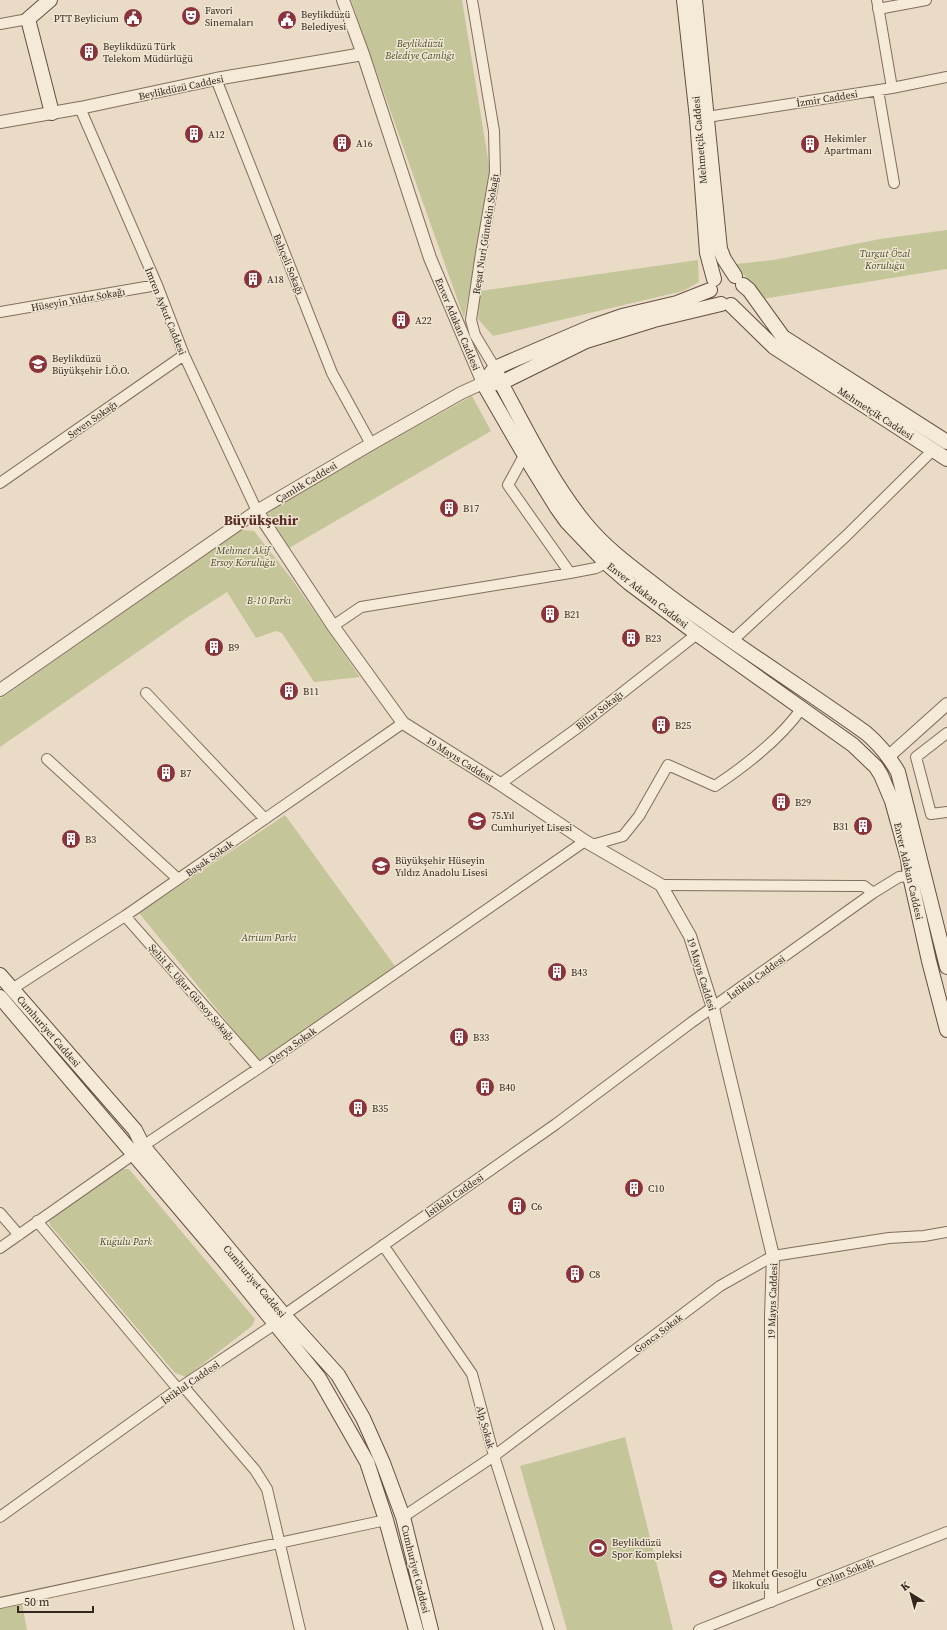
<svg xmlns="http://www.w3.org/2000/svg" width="947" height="1630" viewBox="0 0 947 1630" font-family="'Source Serif 4',serif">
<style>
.green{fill:#c4c69a}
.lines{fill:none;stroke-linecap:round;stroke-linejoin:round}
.minor-casing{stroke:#826e5d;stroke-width:12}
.tertiary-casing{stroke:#826e5d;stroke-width:14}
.secondary-casing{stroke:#644f40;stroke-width:16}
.minor{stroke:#f5ead7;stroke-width:10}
.tertiary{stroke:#f5ead7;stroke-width:12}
.secondary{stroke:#f5ead7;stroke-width:14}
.labels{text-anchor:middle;stroke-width:3;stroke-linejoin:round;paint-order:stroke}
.poi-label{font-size:10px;fill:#34271f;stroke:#f1e6d3;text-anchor:start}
.park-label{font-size:10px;font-style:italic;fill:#474e28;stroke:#f1e6d3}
.street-label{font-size:10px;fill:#34271f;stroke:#f1e6d3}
.district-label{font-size:14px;font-weight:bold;fill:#5c2b23;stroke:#f1e6d3}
</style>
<rect width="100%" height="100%" fill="#e9dbc5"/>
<path class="green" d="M351,0H462L491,177L464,318Z
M947,230V269L762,299L736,264L774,260L880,239Z
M698,260L699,282L683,291L493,336L478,319L480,291Z
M472,396L491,431L289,548L265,509Z
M241,530L254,531L291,578L360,677L314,682L282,633L276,631L256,638L227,592L188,617L0,747V699Z
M285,815L395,966L262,1065L139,913Z
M122,1169H129L255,1319L252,1326L186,1377L175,1373L50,1225L49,1220Z
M625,1437L673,1630H567L520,1466Z
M22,1604L27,1630H0V1609Z"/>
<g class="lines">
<defs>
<path id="minor" d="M472,0L494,131L495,172L481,253L471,320L475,335L495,368
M877,0L892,88
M878,9L926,0
M0,24L28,19
M216,79L332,373L371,444
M878,90L894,183
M80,108L157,285L184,355L257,511
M707,117L892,88L947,77
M0,312L157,285
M525,454L508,485L570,573
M0,483L184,355
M333,626L361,607L570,573L596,568L606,563
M732,641L846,536L933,450
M146,693L265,819
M947,733L916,757L931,814L947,812
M47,759L178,879
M500,784L576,729L697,634
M592,845L623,836L639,816L668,765L715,786C745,766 781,738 802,708
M661,885L857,886H864L873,893
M125,916L259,1068
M12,989L125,916L403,723
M0,1213L19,1235
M37,1221L178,1389
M383,1245L472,1374L494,1456L549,1630
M0,1248L134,1154L143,1146L259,1068L585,841
M183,1386L255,1470L267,1489L300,1630
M0,1517L178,1389L275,1324L284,1315L556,1124L692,1022L873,893L899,877L910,876
M403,1517L494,1456L720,1286L773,1256L889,1238L924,1236L947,1232
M0,1603L386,1520
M699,1630L947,1532"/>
<path id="tertiary" d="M0,122L80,108L216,79L363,54
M257,511L333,626L403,723L500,784L585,841L661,885L690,936L713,1008L773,1256L771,1316V1601
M0,690L257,511L371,444L461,393L483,383L430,258L363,54L343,0
M889,756L947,704"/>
<path id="secondary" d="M50,0L28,19L52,113
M684,0L697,118L707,253L714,279
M695,0L720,249L724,259L735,276
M743,285L749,290L783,337L947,442
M731,305L774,347L947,459
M495,368L501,383C527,431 551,481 585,523C606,549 634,569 660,589C726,640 798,684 866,733C880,745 889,756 898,772L947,967
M490,374L495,368L593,326L622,316L677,303L710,290
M483,383L531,466L557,508L567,522L606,563L629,583L697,634L853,745L876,767L881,775L892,801L908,859L910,876L929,961L947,1030
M492,383H501L586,341L654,320L721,304
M0,975L135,1130L143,1146L284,1315L338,1375L363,1418L383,1463L403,1517L431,1630
M0,997L226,1263L319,1378L367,1462L386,1520L416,1630"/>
</defs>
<use href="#minor" class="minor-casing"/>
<use href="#tertiary" class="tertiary-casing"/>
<use href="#secondary" class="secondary-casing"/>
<use href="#minor" class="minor"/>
<use href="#tertiary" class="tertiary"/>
<use href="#secondary" class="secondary"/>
</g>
<defs>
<symbol id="theatre-disc" viewBox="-11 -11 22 22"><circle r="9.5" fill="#8a333b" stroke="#f1e6d3"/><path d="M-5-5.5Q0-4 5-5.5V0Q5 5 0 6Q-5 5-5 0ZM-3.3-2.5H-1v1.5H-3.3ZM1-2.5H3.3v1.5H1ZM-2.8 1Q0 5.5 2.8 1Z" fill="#fff"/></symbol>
<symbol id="civic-disc" viewBox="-11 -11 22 22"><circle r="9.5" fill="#8a333b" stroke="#f1e6d3"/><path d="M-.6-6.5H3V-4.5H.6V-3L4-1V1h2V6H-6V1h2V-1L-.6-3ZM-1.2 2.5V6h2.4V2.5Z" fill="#fff"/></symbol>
<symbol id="building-disc" viewBox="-11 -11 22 22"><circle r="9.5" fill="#8a333b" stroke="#f1e6d3"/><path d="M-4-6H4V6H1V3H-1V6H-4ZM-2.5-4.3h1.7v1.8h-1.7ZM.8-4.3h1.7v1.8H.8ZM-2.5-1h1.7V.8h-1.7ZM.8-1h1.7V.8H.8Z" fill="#fff"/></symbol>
<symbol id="school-disc" viewBox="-11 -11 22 22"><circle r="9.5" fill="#8a333b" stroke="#f1e6d3"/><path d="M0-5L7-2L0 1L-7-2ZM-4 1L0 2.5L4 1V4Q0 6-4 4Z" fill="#fff"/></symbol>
<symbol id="stadium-disc" viewBox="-11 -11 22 22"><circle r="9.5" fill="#8a333b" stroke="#f1e6d3"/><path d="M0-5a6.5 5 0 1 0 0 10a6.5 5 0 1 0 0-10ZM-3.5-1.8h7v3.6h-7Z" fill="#fff"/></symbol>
</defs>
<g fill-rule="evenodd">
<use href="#theatre-disc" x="180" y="5" width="22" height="22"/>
<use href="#civic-disc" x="122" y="7" width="22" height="22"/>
<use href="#civic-disc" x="276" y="9" width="22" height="22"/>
<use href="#building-disc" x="78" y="41" width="22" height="22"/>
<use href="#building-disc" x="183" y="123" width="22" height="22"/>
<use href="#building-disc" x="331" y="132" width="22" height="22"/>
<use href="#building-disc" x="799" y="133" width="22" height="22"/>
<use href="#building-disc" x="242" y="268" width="22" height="22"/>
<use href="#building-disc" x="390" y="309" width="22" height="22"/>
<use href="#school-disc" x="27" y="353" width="22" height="22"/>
<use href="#building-disc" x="438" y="497" width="22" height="22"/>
<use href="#building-disc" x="539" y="603" width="22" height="22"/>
<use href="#building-disc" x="620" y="627" width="22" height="22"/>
<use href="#building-disc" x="203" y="636" width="22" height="22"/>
<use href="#building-disc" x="278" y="680" width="22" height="22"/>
<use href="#building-disc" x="650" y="714" width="22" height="22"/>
<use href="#building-disc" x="155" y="762" width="22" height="22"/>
<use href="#building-disc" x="770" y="791" width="22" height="22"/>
<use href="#school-disc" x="466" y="810" width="22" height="22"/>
<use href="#building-disc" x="852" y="815" width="22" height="22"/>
<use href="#building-disc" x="60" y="828" width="22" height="22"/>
<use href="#school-disc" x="370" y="855" width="22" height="22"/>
<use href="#building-disc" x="546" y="961" width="22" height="22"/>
<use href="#building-disc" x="448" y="1026" width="22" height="22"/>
<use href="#building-disc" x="474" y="1076" width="22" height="22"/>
<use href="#building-disc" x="347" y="1097" width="22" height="22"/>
<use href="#building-disc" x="623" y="1177" width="22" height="22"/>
<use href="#building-disc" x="506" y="1195" width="22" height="22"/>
<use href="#building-disc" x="564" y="1263" width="22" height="22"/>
<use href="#stadium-disc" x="587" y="1537" width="22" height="22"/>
<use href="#school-disc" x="707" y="1568" width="22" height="22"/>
</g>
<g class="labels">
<g class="poi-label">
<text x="205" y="14">Favori<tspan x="205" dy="12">Sinemaları</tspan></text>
<text x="301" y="18">Beylikdüzü<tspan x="301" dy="12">Belediyesi</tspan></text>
<text x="119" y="22" text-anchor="end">PTT Beylicium</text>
<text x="103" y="50">Beylikdüzü Türk<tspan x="103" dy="12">Telekom Müdürlüğü</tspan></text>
<text x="208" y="138">A12</text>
<text x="824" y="142">Hekimler<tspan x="824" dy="12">Apartmanı</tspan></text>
<text x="356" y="147">A16</text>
<text x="267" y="283">A18</text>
<text x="415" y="324">A22</text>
<text x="52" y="362">Beylikdüzü<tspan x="52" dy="12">Büyükşehir İ.Ö.O.</tspan></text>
<text x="463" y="512">B17</text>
<text x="564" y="618">B21</text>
<text x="645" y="642">B23</text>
<text x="228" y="651">B9</text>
<text x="303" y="695">B11</text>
<text x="675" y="729">B25</text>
<text x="180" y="777">B7</text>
<text x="795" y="806">B29</text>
<text x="491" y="819">75.Yıl<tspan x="491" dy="12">Cumhuriyet Lisesi</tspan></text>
<text x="849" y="830" text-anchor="end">B31</text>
<text x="85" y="843">B3</text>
<text x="395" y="864">Büyükşehir Hüseyin<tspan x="395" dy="12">Yıldız Anadolu Lisesi</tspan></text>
<text x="571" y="976">B43</text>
<text x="473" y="1041">B33</text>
<text x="499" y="1091">B40</text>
<text x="372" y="1112">B35</text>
<text x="648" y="1192">C10</text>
<text x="531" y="1210">C6</text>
<text x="589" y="1278">C8</text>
<text x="612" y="1546">Beylikdüzü<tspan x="612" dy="12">Spor Kompleksi</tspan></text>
<text x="732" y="1577">Mehmet Gesoğlu<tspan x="732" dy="12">İlkokulu</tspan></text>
</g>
<g class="park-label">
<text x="420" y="47">Beylikdüzü<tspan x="420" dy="12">Belediye Çamlığı</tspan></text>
<text x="885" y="257">Turgut Özal<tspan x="885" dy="12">Koruluğu</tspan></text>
<text x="243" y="554">Mehmet Akif<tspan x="243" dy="12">Ersoy Koruluğu</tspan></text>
<text x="269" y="604">B-10 Parkı</text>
<text x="269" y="941">Atrium Parkı</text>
<text x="126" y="1245">Kuğulu Park</text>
</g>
<g class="street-label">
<text transform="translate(181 87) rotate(-12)" y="4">Beylikdüzü Caddesi</text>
<text transform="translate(827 98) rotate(-9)" y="4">İzmir Caddesi</text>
<text transform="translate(699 140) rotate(-95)" y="4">Mehmetçik Caddesi</text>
<text transform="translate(485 234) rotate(-81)" y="4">Reşat Nuri Güntekin Sokağı</text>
<text transform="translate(289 264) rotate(68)" y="4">Bahçeli Sokağı</text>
<text transform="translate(78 299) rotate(-10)" y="4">Hüseyin Yıldız Sokağı</text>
<text transform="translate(166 311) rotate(68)" y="4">İmren Aykut Caddesi</text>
<text transform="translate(458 324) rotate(67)" y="4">Enver Adakan Caddesi</text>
<text transform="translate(876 413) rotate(33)" y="4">Mehmetçik Caddesi</text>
<text transform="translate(92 419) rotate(-35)" y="4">Seven Sokağı</text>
<text transform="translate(306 482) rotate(-31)" y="4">Çamlık Caddesi</text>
<text transform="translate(648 595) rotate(38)" y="4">Enver Adakan Caddesi</text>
<text transform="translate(599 710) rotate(-38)" y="4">Billur Sokağı</text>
<text transform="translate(460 759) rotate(32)" y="4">19 Mayıs Caddesi</text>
<text transform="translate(209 858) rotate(-35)" y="4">Başak Sokak</text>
<text transform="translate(909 871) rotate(77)" y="4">Enver Adakan Caddesi</text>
<text transform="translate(702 974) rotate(73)" y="4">19 Mayıs Caddesi</text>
<text transform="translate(756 977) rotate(-36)" y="4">İstiklal Caddesi</text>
<text transform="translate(192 992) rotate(49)" y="4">Şehit K. Uğur Gürsoy Sokağı</text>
<text transform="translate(49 1031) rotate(49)" y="4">Cumhuriyet Caddesi</text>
<text transform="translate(292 1045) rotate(-35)" y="4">Derya Sokak</text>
<text transform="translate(454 1195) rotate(-35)" y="4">İstiklal Caddesi</text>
<text transform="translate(255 1281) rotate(50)" y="4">Cumhuriyet Caddesi</text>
<text transform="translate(772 1301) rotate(-88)" y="4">19 Mayıs Caddesi</text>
<text transform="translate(658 1333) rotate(-37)" y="4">Gonca Sokak</text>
<text transform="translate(190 1382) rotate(-35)" y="4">İstiklal Caddesi</text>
<text transform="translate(486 1427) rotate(75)" y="4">Alp Sokak</text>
<text transform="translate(416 1569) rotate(76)" y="4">Cumhuriyet Caddesi</text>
<text transform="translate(845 1572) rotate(-22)" y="4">Ceylan Sokağı</text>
</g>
<g class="district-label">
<text x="261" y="525">Büyükşehir</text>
</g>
</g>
<g transform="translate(911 1594) rotate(323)" stroke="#f1e6d3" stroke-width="3" paint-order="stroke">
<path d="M0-3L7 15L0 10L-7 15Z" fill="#34271f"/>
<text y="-6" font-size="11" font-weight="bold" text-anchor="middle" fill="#34271f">K</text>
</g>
<path d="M18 1606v6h75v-6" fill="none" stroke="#34271f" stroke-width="2"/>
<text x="24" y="1606" font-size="12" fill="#34271f" stroke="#f1e6d3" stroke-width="3" paint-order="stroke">50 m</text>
</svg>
